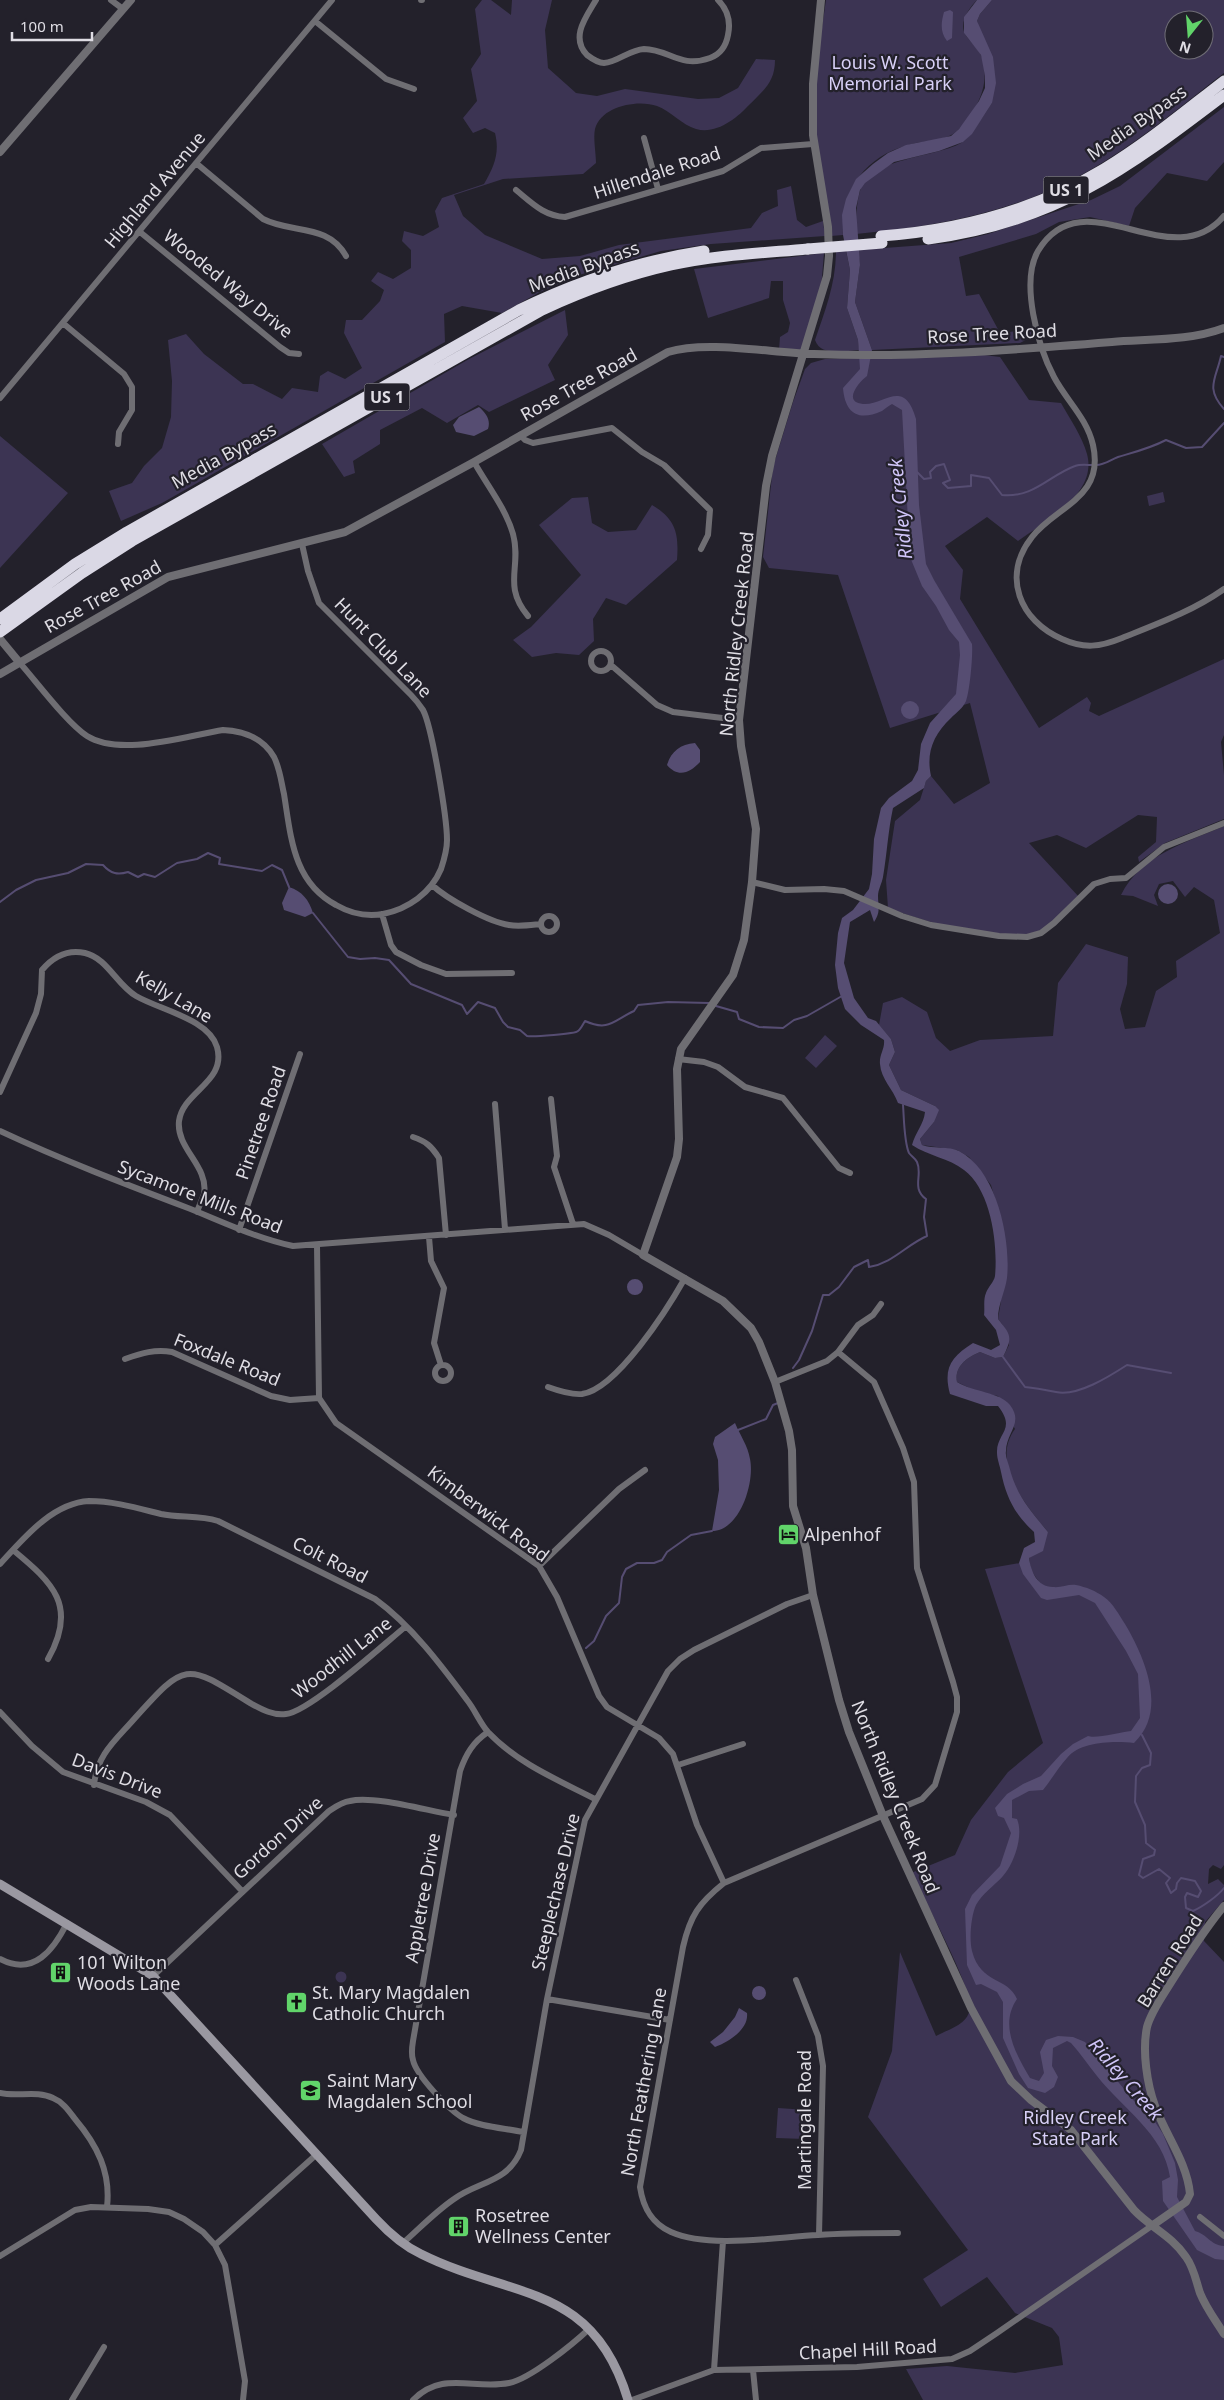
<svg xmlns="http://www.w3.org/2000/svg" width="1224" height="2400" viewBox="0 0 1224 2400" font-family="'Noto Sans',sans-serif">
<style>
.green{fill:#3c3453;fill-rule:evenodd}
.water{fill:#564d72}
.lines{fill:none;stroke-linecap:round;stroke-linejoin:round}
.stream{stroke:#564d72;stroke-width:2}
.minor{stroke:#6f6e73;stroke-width:6}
.tertiary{stroke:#6f6e73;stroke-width:8}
.secondary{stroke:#9a98a1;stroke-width:9}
.motorway{stroke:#dad8e5;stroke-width:11}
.motorway-bridge{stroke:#dad8e5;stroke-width:11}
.labels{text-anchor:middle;stroke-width:4.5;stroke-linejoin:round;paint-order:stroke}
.shield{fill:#23212b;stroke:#a7a5ac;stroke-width:1}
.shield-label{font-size:16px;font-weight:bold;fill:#dfdde4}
.park-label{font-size:18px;fill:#d8d0f7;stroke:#23212b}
.street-label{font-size:18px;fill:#dfdde4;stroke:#23212b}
.poi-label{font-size:18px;fill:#dfdde4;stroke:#23212b;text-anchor:start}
.water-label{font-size:19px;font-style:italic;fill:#d0c5f8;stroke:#23212b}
</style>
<rect width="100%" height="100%" fill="#23212b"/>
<path class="green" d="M482,0H491L511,15L512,0H552L545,30L548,68L576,93L597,96L625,89L698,99L719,98L738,88L756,59L775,60C775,82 764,90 749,105C737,118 716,135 696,129C682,125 671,111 657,106C638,99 601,106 595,129C593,138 596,153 596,163L583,174L503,179L454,195L463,216L485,235L542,259L580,256L619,245L751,228L762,213L778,206L777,190L791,186L797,220L806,227L823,221L825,236L711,244L661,251L579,275L540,292L502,313L462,306L444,314L445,342L162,503L121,521L109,491L132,483L144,466L162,448L171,417L172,381L168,340L186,334L204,354L243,384H253L282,399L292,388L318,392L320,376L328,371L345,379L362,368L344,333L346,320H362L380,301L384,290L371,281L378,272L393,279L411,268V250L402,241L404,231L423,236L439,227L435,211L442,198L484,184C494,167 500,153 495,133L485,128L473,133L463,118L477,101L471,69L481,54L475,9Z
M826,0H977C969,8 959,22 965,34C969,41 977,47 981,55C992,82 977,111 958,130C946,142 923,140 908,145C864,157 841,191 843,235L831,236C825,193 814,149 815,107C815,71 821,35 826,0Z
M992,0H1224V73C1185,103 1147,135 1105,161C1030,209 944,226 856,234C856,220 856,205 860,191C870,157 935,158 961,143C971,137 985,113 992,103L977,21L980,14ZM1174,20H1204V50H1174Z
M1224,107V162L1207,181L1167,173L1135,208L1129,226L1090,217L1059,222L1036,234L959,257L966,296L979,294L1000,333L1035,329V335L1020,343L872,350L855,302L860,265L858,250L951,243L988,234L1091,200L1120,186Z
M836,251H846L850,270L847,308L858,340L859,350C844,351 821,357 815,340C825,311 836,283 836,251Z
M824,253L821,289L801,351L779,350L780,337L788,332L790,323L783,300V281H771L769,298L708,318L694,269Z
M565,310L568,335L548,365L555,380L489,412L478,405L447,423L422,408L380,430V444L353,461L355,473L344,477L322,444L469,359Z
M984,355L1000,357L1029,400L1061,403C1070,419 1082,436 1087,454C1098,494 1045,521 1018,541L987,517L945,546L963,570L960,599L1039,728L1087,697L1091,703L1089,711L1099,716L1224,659V735L1221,742L1224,775V819L1165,843L1139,862L1138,857L1156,842L1157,817L1138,815L1086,848L1057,835L1029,843L1079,897C1069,907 1057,921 1045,928C1008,949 925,921 888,908L886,880L895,821L920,800L926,781L931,776L954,804L990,783L970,703L890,728L838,575L769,568L763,557L773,467L793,402L805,369L811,363L825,359Z
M0,436L68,493L0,568Z
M1163,492L1165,502L1149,506L1147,496Z
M588,497L592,523L608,532L636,530L652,505C676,519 679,534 677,560L626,605L606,598L593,619L594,641L579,655L556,653L532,657L513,640L531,627L581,575L539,525L572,498Z
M1224,826V1865L1221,1869L1213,1865L1209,1869L1208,1884L1218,1879L1224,1885V1900L1205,1922L1204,1941L1224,1962V2400H923L906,2369L947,2366L1015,2373L1063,2365L1059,2337L1052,2328L1015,2313L987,2277L941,2307L923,2279L968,2250L868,2117L892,2051L900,1952L936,2036C949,2029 967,2025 970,2009C974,1990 922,1895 911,1873L955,1855L971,1820L1008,1772L1043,1743L985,1569L1020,1563L1039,1582L1031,1570L1029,1558L1048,1532C1026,1506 990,1463 1015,1429L998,1396L978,1392L957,1382C954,1367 967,1357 980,1352L995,1358L1003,1357L1009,1345L1002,1324L998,1319L1001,1301V1220L991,1185L969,1157L957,1150L922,1145L920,1139L934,1122L935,1106L901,1090L889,1065L895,1052L891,1039L879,1025L883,1003L902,997L927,1012L936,1038L950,1051L980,1040L1053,1036L1058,983L1086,944L1128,957L1127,984L1120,1009L1125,1029L1145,1027L1156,991L1177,977L1176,961L1220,933L1214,900L1194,887L1185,897L1173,881L1159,884L1154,895L1158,906L1133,896L1121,895C1141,855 1185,843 1224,826Z
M825,1035L837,1046L816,1068L805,1058Z
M335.5 1977a5.5 5.5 0 1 1 11 0a5.5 5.5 0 1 1-11 0Z
M778,2108L807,2110L805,2139L776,2138Z"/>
<path class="water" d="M977,0H992L980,14L977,21L993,57L996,83L992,103L972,134L963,142L939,151L894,162L865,183L860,190L856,208L860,265L855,302L872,350L867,376C859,382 842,402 863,404C884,406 904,377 916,419L919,505L926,564L934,580L972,644C973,655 970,690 966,701C963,708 956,713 951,718C933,735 926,753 931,776L926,781L924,788L893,808C888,831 887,854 883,877C882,883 878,890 878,896C878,906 881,912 874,922L870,910L850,922L844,963L854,998L868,1018L876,1021L891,1039L895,1052L889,1065L901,1090L935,1106L939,1110L934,1122L920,1139L922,1145C933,1149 949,1146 959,1151C997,1170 1011,1240 1007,1278C1005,1292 998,1304 998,1319C1011,1335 1013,1337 1003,1357L995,1358L980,1352C967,1357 954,1367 957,1382C973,1392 1000,1392 1010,1405C1024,1423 1006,1433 1006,1451C1005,1456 1008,1462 1009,1466C1016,1495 1030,1510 1048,1532L1043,1551L1029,1558C1031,1571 1037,1587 1053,1587C1061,1588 1068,1584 1076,1585C1086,1587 1096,1591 1104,1597C1113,1603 1119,1615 1125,1624C1145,1658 1168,1711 1134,1743C1114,1741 1081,1741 1067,1758C1058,1768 1051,1780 1043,1790L1029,1791L1012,1800V1818L1017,1819C1024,1835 1014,1864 1003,1876C995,1885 982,1894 976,1905C971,1916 969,1939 972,1951C981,1985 1007,1976 1017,1999C999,2025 1016,2054 1030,2078L1039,2081L1044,2073L1040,2052L1046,2040L1058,2036L1073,2037L1085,2042L1134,2101L1147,2110L1163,2134L1175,2163L1178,2180L1177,2197L1195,2231C1207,2234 1210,2245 1224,2246V2260L1215,2259L1197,2250L1163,2201L1162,2181L1170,2177C1164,2134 1122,2108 1097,2076C1088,2065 1081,2054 1071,2043L1067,2041L1053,2048L1052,2066L1058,2077L1054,2087L1045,2093L1028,2088L1019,2074L1003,2038V2002L997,1992L981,1984L976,1985L967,1965L965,1909L972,1895L1000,1866L1011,1833L1004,1818L998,1816L995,1808L1007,1794L1023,1784L1041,1776L1061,1754L1073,1744L1088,1736C1095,1739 1121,1732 1131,1731L1140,1718L1138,1674L1126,1651L1095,1603L1079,1595L1047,1600L1041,1598L1023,1574L1019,1563L1024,1548L1035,1542L1034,1532C1015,1515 1006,1497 1001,1472C1000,1466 997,1459 997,1453C996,1433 1017,1430 998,1406H986L950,1394C943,1368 951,1357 973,1343L991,1350L1000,1345L996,1330L984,1315C985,1309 983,1299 986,1293C988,1287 994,1282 995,1276C998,1244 991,1190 964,1170C949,1158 928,1156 912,1145C915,1133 924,1124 925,1112L898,1103C893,1089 881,1079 880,1064C879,1055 885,1049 884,1040L861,1025L845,1009L838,988L835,965L838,933L842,918L853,910L869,889L872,874L874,839L881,808L889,798L912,781L918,770L921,744L930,723L956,694L960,655L959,642L949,630L936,606L922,586L910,557L902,410L892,404C888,406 885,409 882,411C858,422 845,413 843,388L860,369L858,340L847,308L850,270L843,235L842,215L846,199L856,179L873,164L888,153L906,145L951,136L959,129L979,101L985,88V76L981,55L964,33V17Z
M950,10L953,12L952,38L947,41C940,32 941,23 944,12Z
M479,407C486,413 491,420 488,429L474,436L456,432L453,425L459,417Z
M901 710a9 9 0 1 1 18 0a9 9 0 1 1-18 0Z
M695,743L700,750V762C690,773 678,778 667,765C671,752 680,744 695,743Z
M1158 894a10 10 0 1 1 20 0a10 10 0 1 1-20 0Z
M289,887C302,891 309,900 313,913L305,917L284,910L282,903Z
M627 1287a8 8 0 1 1 16 0a8 8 0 1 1-16 0Z
M735,1423C740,1435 748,1446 750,1459C755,1482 740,1531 712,1531L719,1490L718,1460L713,1444L715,1437Z
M752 1993a7 7 0 1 1 14 0a7 7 0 1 1-14 0Z
M739,2008L747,2013C749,2029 729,2042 715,2047L710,2042L723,2032L735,2017Z"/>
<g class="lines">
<path class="stream" d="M1224,357L1221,356C1216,379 1205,388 1224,409
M1096,465C1105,465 1110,460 1118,457C1135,452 1151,448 1166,440L1186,448L1202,447L1224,423
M917,472L924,479L931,478L930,472L936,466L944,464L950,480L943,483L948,488L971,486V475L989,478L1002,495C1034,498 1048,476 1075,466C1080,464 1087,465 1092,465
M0,902L16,890L36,880L68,873L86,864L103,865C111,874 118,875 128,872L138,877L144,874L155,877L177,863L197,859L208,853L220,858L219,864L262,871L272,865L282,870L289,887
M313,913L348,957L360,959L375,958L389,960L411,984L462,1005L467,1014L478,1002L495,1008L503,1022L508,1027L520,1030L527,1036C533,1037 575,1034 578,1031C581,1029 583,1024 585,1021C609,1032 614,1020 634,1011L638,1005L668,1002L709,1003
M716,1006L737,1012L739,1019L759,1027L783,1028L794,1020L807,1016L842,996
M1003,1357L1025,1387C1036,1388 1046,1390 1056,1392C1077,1397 1110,1376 1127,1365L1171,1373
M793,1368L799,1360L812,1331L823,1295H829L839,1287L854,1267L868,1260L869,1267C893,1263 906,1245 927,1236L924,1217L926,1199C911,1188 923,1175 917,1162C915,1158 911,1156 909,1153C904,1142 904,1117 903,1105
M738,1430L766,1419L773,1405L778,1403
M586,1648L594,1641L606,1616L619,1603L622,1577L626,1569L637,1563H654L662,1560L667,1552L691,1535L712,1531
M1142,1735L1151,1753L1150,1765L1142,1768L1136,1776L1135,1802L1145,1825L1146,1843L1155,1850L1154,1855L1143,1859L1139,1875L1143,1878L1159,1869L1170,1878L1166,1883L1171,1893L1176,1889L1177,1883L1181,1878L1195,1881L1201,1891L1198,1897L1187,1893L1185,1897L1186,1908L1193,1911C1202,1907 1218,1896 1224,1888"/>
<path class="minor" d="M111,0L123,9
M421,0H422
M596,0C586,17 570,37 587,55C591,58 598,63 604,63C618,62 629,50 644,49C669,49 680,69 710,58C721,54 726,46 728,35C731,21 728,10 718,0
M315,21L386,79L414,89
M644,138L658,189
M196,163L263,219C292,234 328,223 346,256
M516,190C532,203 544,216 565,217L723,171L761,148L813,144
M1224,216C1171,279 1083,175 1038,251C1020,282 1038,347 1054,377C1066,400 1087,418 1093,445C1105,498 1056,506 1032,537C1001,576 1020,621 1062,639C1084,649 1100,647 1122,638C1157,624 1193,611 1224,589
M140,232L280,347L289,353L299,354
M64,324L124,374L132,387V410L119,432L118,444
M0,398L332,0
M520,435L525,440L533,443L612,428L642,452L664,465L710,510L708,535L701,549
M474,462C487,485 506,509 513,534C522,567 502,585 528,616
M591 661a10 10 0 1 1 20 0a10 10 0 1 1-20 0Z
M19,662C36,681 67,723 87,736C120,757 185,736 223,730C244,731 263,738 274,757C280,769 281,781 284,794C291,837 293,882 336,905C350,913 367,917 383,914C408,909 431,893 441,869C444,860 447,850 447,840C447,818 432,727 423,710C419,704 415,699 411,695L319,603L308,571L302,544
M611,665L657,705L673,712L739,720
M752,882L785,890L824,889L844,891L902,916L931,925L999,936L1027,937L1041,933L1054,923L1094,884L1110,879L1126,878L1164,847L1224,823
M432,885C447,899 489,922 509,925C519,927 531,925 541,924
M382,914L391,945L396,952L421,965L446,974L512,973
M541 924a8 8 0 1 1 16 0a8 8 0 1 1-16 0Z
M678,1059L704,1062L718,1067L745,1087L783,1098L839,1168L850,1173
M0,1092L36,1013L41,994L42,970C53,957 67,949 85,953C107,958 117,985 136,996C160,1010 209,1019 217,1047C227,1082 183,1091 179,1121C176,1149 209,1166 204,1194C202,1200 199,1206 197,1212
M551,1099L557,1156L554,1167L573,1224
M495,1104L505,1229
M0,1131C62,1160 125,1184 188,1208C223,1222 256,1238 293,1246L584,1224L609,1235L643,1255
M413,1137C426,1141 432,1147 439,1158L446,1235
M239,1230L300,1054
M429,1237L431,1261L444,1288L434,1343L441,1365
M317,1245L319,1398L336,1423L539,1566L557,1597L599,1696L607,1707L659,1738L673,1754L697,1825L724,1883
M838,1352L874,1382L903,1448L914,1482L917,1568L953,1682L957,1697V1712L935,1785L922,1799L724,1883C699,1903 690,1916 683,1947L640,2187C643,2207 651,2223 671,2232C710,2249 776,2237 818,2235C845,2233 872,2233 898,2233
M125,1359C142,1353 155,1349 172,1352L271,1396L290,1400L319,1398
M435 1373a8 8 0 1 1 16 0a8 8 0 1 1-16 0Z
M775,1382L827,1361L838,1352L858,1325L873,1315L881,1304
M548,1387C559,1391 571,1395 582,1394C617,1389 668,1308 685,1278
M13,1550C53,1583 78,1606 48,1659
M0,1564C23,1539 52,1503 89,1501C113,1501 137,1508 161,1514C179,1518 199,1515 218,1521L375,1599C411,1625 441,1665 467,1700C475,1710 480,1723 488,1732C517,1763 558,1780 595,1799
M539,1566L619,1489L645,1470
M0,1712L32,1746L63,1772L146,1802L170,1815L242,1891
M488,1732C473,1742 466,1754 460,1771L413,2041C412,2047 411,2054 413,2060C416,2075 449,2110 463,2118C480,2127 504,2128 523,2132
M678,1765L743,1744
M94,1785C97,1754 116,1740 135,1718C186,1661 186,1663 250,1703C261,1709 273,1716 286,1714C309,1712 383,1645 405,1627
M0,1959C34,1977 54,1949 67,1923
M153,1976L329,1811C335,1807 342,1802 350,1801C373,1795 428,1811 454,1815
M796,1980L818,2036L823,2066L819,2235
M547,1999L670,2020
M0,2093C17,2097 37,2090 53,2098C63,2102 69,2111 75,2119C97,2145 111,2172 107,2207
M1200,2217L1224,2236
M403,2243C420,2228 435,2212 454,2199C479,2181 508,2183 521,2150L547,1999L585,1820L668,1671L680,1659L694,1650L787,1604L813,1595
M215,2245L317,2154
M0,2256L75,2210L91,2207L148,2209L169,2212L184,2219L203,2232L215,2245L225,2265L245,2381L243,2400
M714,2370L723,2241
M753,2370L756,2400
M72,2400L104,2347
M413,2400C443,2370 473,2390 509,2383C530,2379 573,2344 589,2329
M632,2400L714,2370L857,2367L952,2359L970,2351L997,2333L1153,2225"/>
<path class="tertiary" d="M821,0L813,84V135L828,227L829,256L827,276L772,456L766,486L739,720L741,746L756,829L752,882L744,940L733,975L681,1049L677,1069L679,1139L677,1157L643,1255L723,1301L751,1328L759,1342L775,1382L789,1431L792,1450L793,1506L806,1548L813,1595L839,1700L849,1732L883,1816L971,2008L1011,2081L1031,2100L1071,2130L1134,2210C1150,2227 1172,2236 1186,2257C1194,2268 1196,2281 1200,2293C1206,2308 1216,2321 1224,2334
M0,152L131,0
M0,639L19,662
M0,674L168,577L345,532L474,462L668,352C707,340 771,353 814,354C913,358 1013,350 1112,342C1148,339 1190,341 1224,328
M1153,2225L1186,2202L1190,2194C1187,2162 1166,2136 1155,2106C1147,2084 1142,2051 1147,2027C1151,2012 1162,1997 1170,1984C1187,1957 1204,1930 1224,1906"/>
<path class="secondary" d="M0,1884L153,1976L376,2219C389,2233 404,2246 421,2254C511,2299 593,2282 628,2400"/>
<path class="motorway" d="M881,236C960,230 1036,210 1104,169C1147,143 1185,111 1224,81
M928,239C1054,223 1127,169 1224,95
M0,619L75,564L127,532L519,310C578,281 639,261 704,251
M0,632L82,573L132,541L542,310C583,291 626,275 671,265C716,255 763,253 808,249"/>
<path class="motorway-bridge" d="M808,249L882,243"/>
</g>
<defs>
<symbol id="hotel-square" viewBox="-11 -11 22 22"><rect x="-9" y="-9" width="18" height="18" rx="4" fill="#61d46a" stroke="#23212b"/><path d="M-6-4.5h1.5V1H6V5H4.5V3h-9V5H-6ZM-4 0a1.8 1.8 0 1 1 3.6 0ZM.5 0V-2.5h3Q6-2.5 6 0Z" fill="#111"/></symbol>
<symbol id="building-square" viewBox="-11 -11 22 22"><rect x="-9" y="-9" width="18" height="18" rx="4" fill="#61d46a" stroke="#23212b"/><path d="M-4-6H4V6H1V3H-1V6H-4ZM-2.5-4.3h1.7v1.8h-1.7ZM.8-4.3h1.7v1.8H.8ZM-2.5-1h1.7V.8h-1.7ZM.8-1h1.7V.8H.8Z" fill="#111"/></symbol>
<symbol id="church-square" viewBox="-11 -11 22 22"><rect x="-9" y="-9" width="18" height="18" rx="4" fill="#61d46a" stroke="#23212b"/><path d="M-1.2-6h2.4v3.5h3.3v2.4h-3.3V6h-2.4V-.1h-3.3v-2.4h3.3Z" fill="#111"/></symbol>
<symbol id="school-square" viewBox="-11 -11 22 22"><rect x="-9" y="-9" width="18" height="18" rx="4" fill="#61d46a" stroke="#23212b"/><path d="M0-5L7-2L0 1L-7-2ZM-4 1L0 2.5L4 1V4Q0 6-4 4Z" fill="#111"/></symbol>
</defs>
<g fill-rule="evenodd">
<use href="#hotel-square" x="776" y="1522" width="25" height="25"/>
<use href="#building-square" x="48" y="1960" width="25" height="25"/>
<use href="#church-square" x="284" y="1990" width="25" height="25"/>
<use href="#school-square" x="298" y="2078" width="25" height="25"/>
<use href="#building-square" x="446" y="2214" width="25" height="25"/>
</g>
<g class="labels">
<g class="shield">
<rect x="1043.5" y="176.5" width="45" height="27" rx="4"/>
<rect x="364.5" y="383.5" width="45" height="27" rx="4"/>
</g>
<g class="shield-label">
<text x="1066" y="196">US 1</text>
<text x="387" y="403">US 1</text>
</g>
<g class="park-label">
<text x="890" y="69">Louis W. Scott<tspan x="890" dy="21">Memorial Park</tspan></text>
<text x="1075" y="2124">Ridley Creek<tspan x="1075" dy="21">State Park</tspan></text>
</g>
<g class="street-label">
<text transform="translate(1137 123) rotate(-35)" y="6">Media Bypass</text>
<text transform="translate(657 173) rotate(-18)" y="6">Hillendale Road</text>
<text transform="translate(155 190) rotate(-50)" y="6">Highland Avenue</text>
<text transform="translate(584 267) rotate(-20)" y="6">Media Bypass</text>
<text transform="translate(228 284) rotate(39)" y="6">Wooded Way Drive</text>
<text transform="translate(992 334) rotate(-3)" y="6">Rose Tree Road</text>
<text transform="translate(579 385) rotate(-29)" y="6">Rose Tree Road</text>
<text transform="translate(224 456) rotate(-29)" y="6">Media Bypass</text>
<text transform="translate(103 597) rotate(-29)" y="6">Rose Tree Road</text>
<text transform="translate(737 634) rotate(-84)" y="6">North Ridley Creek Road</text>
<text transform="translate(383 648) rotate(46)" y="6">Hunt Club Lane</text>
<text transform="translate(174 997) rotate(30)" y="6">Kelly Lane</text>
<text transform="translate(261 1123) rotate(-71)" y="6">Pinetree Road</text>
<text transform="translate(200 1197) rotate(21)" y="6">Sycamore Mills Road</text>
<text transform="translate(227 1360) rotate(22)" y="6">Foxdale Road</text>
<text transform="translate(488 1514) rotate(37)" y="6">Kimberwick Road</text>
<text transform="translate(330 1560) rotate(27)" y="6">Colt Road</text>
<text transform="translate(342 1658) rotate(-38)" y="6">Woodhill Lane</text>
<text transform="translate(117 1776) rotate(21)" y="6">Davis Drive</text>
<text transform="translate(895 1797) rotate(68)" y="6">North Ridley Creek Road</text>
<text transform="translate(278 1838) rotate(-42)" y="6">Gordon Drive</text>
<text transform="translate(556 1892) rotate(-77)" y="6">Steeplechase Drive</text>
<text transform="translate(423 1898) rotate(-80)" y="6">Appletree Drive</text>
<text transform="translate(1170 1961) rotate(-58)" y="6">Barren Road</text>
<text transform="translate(644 2082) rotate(-80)" y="6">North Feathering Lane</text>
<text transform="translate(805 2120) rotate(-90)" y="6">Martingale Road</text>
<text transform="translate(868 2350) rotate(-3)" y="6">Chapel Hill Road</text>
</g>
<g class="poi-label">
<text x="804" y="1541">Alpenhof</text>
<text x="77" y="1969">101 Wilton<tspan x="77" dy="21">Woods Lane</tspan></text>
<text x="312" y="1999">St. Mary Magdalen<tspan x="312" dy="21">Catholic Church</tspan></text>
<text x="327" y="2087">Saint Mary<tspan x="327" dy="21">Magdalen School</tspan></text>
<text x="475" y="2222">Rosetree<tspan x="475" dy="21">Wellness Center</tspan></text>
</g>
<g class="water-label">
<text transform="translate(900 509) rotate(-96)" y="7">Ridley Creek</text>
<text transform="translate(1126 2079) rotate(49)" y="7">Ridley Creek</text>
</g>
</g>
<g transform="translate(1189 35) rotate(197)"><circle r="24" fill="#23212b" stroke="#6e6c75"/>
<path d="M0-4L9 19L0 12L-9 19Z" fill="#61d46a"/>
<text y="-8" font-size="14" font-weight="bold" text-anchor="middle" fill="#dfdde4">N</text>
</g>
<path d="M12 32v8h80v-8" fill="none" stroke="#dfdde4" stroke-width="2.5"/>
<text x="20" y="32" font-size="15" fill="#dfdde4" stroke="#23212b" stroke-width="4" paint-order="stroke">100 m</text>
</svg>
